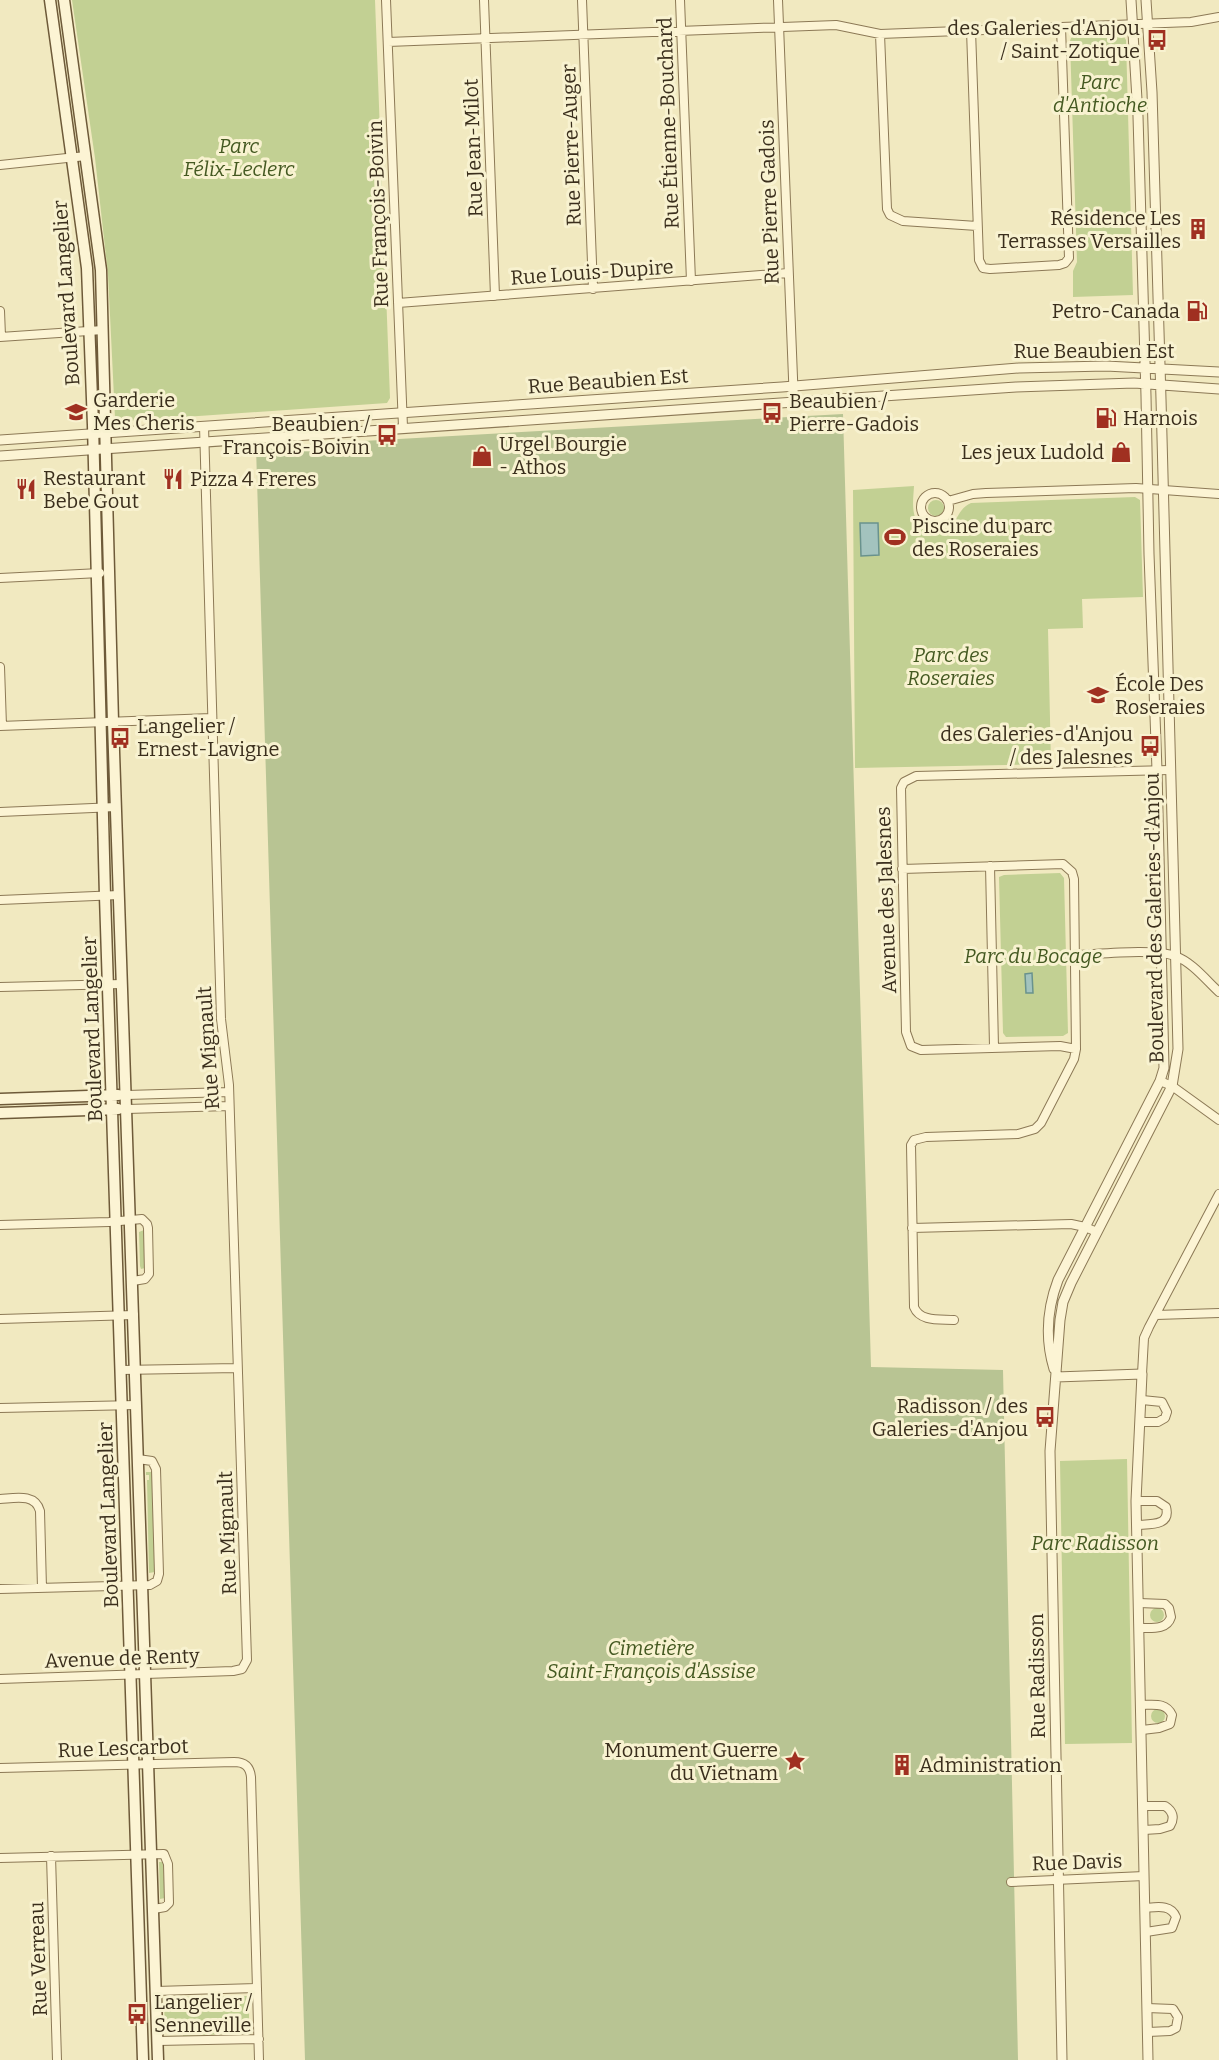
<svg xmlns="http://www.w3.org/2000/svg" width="1219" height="2060" viewBox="0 0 1219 2060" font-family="Bitter,serif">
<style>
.green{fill:#c2d093}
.cemetery{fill:#b8c493}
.water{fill:#a3c3be;stroke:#69928d;stroke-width:1.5}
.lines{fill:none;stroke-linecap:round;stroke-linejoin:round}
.minor-casing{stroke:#8c7956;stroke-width:10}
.tertiary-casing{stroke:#8c7956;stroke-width:11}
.secondary-casing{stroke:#6e5a39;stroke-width:13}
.minor{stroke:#fcf4d4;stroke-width:8}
.tertiary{stroke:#fcf4d4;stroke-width:9}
.secondary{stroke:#fcf4d4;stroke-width:10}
.labels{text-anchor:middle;stroke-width:6;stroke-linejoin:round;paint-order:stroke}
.poi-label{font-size:20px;fill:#3a2e1c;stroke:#f8f2d0;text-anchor:start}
.park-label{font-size:20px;font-style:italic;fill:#445921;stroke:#f8f2d0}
.street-label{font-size:20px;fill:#3a2e1c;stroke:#f8f2d0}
</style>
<rect width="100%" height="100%" fill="#f1e9c0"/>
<path class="green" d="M72,0H375L390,398L387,403L127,421V419L116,422L115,418L108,274L95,158Z
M1120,34L1123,35L1126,40L1133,295L1073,297V271L1077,262L1070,41L1071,38L1076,35Z
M914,486C913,504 909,525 931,530C937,532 944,530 949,527C959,519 958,509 971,503L1135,497L1140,500L1143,597L1082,599L1083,628L1048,629L1051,764L855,768L853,490Z
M928 508a8 8 0 1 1 16 0a8 8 0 1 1-16 0Z
M1060,873L1064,878L1068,1033L1063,1036L1006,1037L1003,1033L999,877L1004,875Z
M144,1230L145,1268L141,1269L140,1266L139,1232Z
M1127,1459L1132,1743L1065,1744L1060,1461Z
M146,1472H152L155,1572L149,1573L147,1480H149V1475H146Z
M1150 1615a7 7 0 1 1 14 0a7 7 0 1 1-14 0Z
M1151 1716a7 7 0 1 1 14 0a7 7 0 1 1-14 0Z
M159,1862H163L165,1898L160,1899Z
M247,1996L249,1999V2029L245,2033L183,2036V2033H165L164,2000L165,1997Z"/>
<path class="cemetery" d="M843,414L871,1367L1003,1370L1018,2060H305L256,447Z"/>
<path class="water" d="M860,523H878L879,555L861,556Z
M1032,973L1033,993H1026L1025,974Z"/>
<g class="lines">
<defs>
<path id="minor" d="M386,0L403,427
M484,0L495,296
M582,0L593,289
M680,0L691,281
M778,0L794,403
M971,30L979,260L983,268L990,269L1059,265L1065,263L1069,258L1061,27
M880,34L887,209L890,215L903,221L977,226
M388,42L836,25L880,34L1191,22L1219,17
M0,165L86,156
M398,303L788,273
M0,311L1,336
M0,337L103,330
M921 507a14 14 0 1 1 28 0a14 14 0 1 1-28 0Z
M948,501L973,494L986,493L1136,488L1219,494
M0,578L100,573
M0,667L2,726
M0,726L211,718
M0,812L116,807
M990,866L994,1047
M902,869L1063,864L1072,872L1074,879L1076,1049L1074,1059L1041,1123L1035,1129L1018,1134L926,1137L914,1140L911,1145L914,1307C920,1322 940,1319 954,1320
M0,900L119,895
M1076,955C1100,954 1155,948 1175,956C1192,962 1206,980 1219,992
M0,987L122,984
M1076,1049L1060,1046L921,1050L911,1046L906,1032L901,788L904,782L916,776L1170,770
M1160,1081L1172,1086L1219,1120
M127,1095L229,1092
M127,1109L229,1106
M0,1225L109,1222L142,1219L147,1224L148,1228L149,1274L145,1279L133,1281
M912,1228L1071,1224L1085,1227L1097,1232
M1156,1315L1219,1313
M0,1319L134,1315
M121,1370L237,1368
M1142,1374L1144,1338L1149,1327L1219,1194
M0,1408L136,1405
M1140,1422H1158L1165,1418L1167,1412L1162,1402L1142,1400
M0,1499C15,1498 35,1493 40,1511L42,1588
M1136,1501H1157L1166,1507C1171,1526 1151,1524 1137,1525
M0,1589L150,1585L157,1581L159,1574L156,1469L152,1461L138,1459
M1139,1603L1165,1604L1169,1608L1171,1617C1167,1630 1152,1628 1140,1628
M0,1679L233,1671L242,1669L247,1660L229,1085L221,1019L204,426
M1141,1705C1154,1705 1166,1702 1172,1715L1170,1724L1159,1728L1142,1730
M0,1768L234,1762C245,1762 250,1767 251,1777L259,2060
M1144,1806H1165C1173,1811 1175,1818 1170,1826L1160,1829L1144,1830
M51,1856L57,2060
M0,1858L164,1854L168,1864L169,1903L165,1907L154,1909
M1011,1882L1144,1876
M1145,1908C1157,1907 1171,1904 1176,1917L1172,1928L1146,1932
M156,1991L257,1988
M1147,2008L1173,2009L1178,2017L1176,2028L1170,2031L1148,2032
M158,2041L259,2039"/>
<path id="tertiary" d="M0,440L782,387L1019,368L1106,366L1219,372
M0,456L1016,387L1134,383L1219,389
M1054,1369C1045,1339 1047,1309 1058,1280L1160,1081L1164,1068L1157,770L1149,554L1146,396L1138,116L1131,0
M1056,1377L1142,1374L1136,1501L1148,2060
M1062,2060L1050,1451L1060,1320L1063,1302L1071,1283L1172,1086L1178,1049L1161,399L1152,92L1146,0"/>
<path id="secondary" d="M50,0L87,268L93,425L105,896L143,2060
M64,0L101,270L113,722L158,2060
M0,1099L118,1095
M0,1113L118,1109"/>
</defs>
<use href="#minor" class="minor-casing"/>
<use href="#tertiary" class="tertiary-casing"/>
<use href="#secondary" class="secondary-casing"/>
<use href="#minor" class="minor"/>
<use href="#tertiary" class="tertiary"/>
<use href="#secondary" class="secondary"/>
</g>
<defs>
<symbol id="bus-bare" viewBox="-9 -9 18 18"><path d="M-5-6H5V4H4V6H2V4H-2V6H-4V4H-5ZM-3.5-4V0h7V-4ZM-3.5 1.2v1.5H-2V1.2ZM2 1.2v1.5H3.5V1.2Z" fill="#a03021" stroke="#f8f2d0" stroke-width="2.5" paint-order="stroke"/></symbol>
<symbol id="building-bare" viewBox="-9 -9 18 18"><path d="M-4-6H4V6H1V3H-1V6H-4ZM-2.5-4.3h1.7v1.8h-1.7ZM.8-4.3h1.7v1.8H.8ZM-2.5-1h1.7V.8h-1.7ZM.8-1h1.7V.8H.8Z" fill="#a03021" stroke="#f8f2d0" stroke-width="2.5" paint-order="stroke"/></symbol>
<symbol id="fuel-bare" viewBox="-9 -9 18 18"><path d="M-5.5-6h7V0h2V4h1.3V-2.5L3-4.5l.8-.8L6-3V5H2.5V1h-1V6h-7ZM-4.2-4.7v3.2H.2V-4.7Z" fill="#a03021" stroke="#f8f2d0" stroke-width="2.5" paint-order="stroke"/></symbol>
<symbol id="school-bare" viewBox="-9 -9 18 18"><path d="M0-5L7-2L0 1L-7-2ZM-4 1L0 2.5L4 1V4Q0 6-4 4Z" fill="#a03021" stroke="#f8f2d0" stroke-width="2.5" paint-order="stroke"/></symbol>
<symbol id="shop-bare" viewBox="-9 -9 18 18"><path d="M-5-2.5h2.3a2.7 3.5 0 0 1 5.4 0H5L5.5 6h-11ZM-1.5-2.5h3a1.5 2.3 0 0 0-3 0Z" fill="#a03021" stroke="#f8f2d0" stroke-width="2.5" paint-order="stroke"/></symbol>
<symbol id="restaurant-bare" viewBox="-9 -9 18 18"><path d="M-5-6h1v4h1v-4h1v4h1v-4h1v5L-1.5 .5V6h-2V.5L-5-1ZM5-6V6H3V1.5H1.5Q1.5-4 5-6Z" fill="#a03021" stroke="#f8f2d0" stroke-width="2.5" paint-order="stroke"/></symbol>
<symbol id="stadium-bare" viewBox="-9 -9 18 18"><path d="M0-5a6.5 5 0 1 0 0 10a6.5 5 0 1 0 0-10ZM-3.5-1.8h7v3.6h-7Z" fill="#a03021" stroke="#f8f2d0" stroke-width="2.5" paint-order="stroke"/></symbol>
<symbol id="sight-bare" viewBox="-9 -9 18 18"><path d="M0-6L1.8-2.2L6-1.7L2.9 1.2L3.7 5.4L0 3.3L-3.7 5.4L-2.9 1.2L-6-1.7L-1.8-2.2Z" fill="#a03021" stroke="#f8f2d0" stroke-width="2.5" paint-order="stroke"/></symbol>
</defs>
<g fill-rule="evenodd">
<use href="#bus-bare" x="1142" y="25" width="30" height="30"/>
<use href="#building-bare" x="1183" y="214" width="30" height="30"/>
<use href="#fuel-bare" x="1182" y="296" width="30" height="30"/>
<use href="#school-bare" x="61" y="397" width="30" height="30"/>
<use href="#bus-bare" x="757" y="398" width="30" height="30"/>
<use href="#fuel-bare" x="1091" y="403" width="30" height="30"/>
<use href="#bus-bare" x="372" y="420" width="30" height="30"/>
<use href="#shop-bare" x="1106" y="437" width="30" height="30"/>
<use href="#shop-bare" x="467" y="441" width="30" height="30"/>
<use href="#restaurant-bare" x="158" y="464" width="30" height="30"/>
<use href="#restaurant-bare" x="11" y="474" width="30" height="30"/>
<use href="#stadium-bare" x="880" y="522" width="30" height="30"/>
<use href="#school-bare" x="1083" y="680" width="30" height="30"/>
<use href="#bus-bare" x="105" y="723" width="30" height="30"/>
<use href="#bus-bare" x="1135" y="731" width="30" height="30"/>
<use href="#bus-bare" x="1030" y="1402" width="30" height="30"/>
<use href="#sight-bare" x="780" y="1746" width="30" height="30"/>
<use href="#building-bare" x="887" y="1750" width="30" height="30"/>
<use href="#bus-bare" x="122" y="1999" width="30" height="30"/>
</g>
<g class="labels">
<g class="poi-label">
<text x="1140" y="35" text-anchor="end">des Galeries-d'Anjou<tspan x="1140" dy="23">/ Saint-Zotique</tspan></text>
<text x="1181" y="225" text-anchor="end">Résidence Les<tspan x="1181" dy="23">Terrasses Versailles</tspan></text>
<text x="1180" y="318" text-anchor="end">Petro-Canada</text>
<text x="93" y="407">Garderie<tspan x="93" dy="23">Mes Cheris</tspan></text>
<text x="789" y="408">Beaubien /<tspan x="789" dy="23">Pierre-Gadois</tspan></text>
<text x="1123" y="425">Harnois</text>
<text x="370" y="431" text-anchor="end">Beaubien /<tspan x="370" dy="23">François-Boivin</tspan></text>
<text x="499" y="451">Urgel Bourgie<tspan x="499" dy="23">- Athos</tspan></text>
<text x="1104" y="459" text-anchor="end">Les jeux Ludold</text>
<text x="43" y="485">Restaurant<tspan x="43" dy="23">Bebe Gout</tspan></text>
<text x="190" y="486">Pizza 4 Freres</text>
<text x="912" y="533">Piscine du parc<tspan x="912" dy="23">des Roseraies</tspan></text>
<text x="1115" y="691">École Des<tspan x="1115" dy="23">Roseraies</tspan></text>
<text x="137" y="733">Langelier /<tspan x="137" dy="23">Ernest-Lavigne</tspan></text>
<text x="1133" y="741" text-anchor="end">des Galeries-d'Anjou<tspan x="1133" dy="23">/ des Jalesnes</tspan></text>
<text x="1028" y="1413" text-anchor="end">Radisson / des<tspan x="1028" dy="23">Galeries-d'Anjou</tspan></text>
<text x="778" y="1757" text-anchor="end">Monument Guerre<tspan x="778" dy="23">du Vietnam</tspan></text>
<text x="919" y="1772">Administration</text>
<text x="154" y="2009">Langelier /<tspan x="154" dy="23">Senneville</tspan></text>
</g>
<g class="park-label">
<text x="1100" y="89">Parc<tspan x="1100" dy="23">d'Antioche</tspan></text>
<text x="239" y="153">Parc<tspan x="239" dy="23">Félix-Leclerc</tspan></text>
<text x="951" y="662">Parc des<tspan x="951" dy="23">Roseraies</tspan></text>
<text x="1033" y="963">Parc du Bocage</text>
<text x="1095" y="1550">Parc Radisson</text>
<text x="651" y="1655">Cimetière<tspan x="651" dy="23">Saint-François d'Assise</tspan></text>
</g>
<g class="street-label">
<text transform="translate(668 123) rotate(-92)" y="7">Rue Étienne-Bouchard</text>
<text transform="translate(571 145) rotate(-92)" y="7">Rue Pierre-Auger</text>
<text transform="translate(473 148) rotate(-92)" y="7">Rue Jean-Milot</text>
<text transform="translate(769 202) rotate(-92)" y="7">Rue Pierre Gadois</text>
<text transform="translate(378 214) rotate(-92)" y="7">Rue François-Boivin</text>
<text transform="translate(592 272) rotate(-4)" y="7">Rue Louis-Dupire</text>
<text transform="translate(66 293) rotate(-94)" y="7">Boulevard Langelier</text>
<text x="1094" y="358">Rue Beaubien Est</text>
<text transform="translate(608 381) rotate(-4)" y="7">Rue Beaubien Est</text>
<text transform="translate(886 900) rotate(-92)" y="7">Avenue des Jalesnes</text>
<text transform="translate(1154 918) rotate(-91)" y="7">Boulevard des Galeries-d'Anjou</text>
<text transform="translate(92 1029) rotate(-92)" y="7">Boulevard Langelier</text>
<text transform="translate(208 1048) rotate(-94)" y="7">Rue Mignault</text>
<text transform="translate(108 1515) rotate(-92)" y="7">Boulevard Langelier</text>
<text transform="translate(227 1533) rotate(-92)" y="7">Rue Mignault</text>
<text transform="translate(122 1658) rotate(-2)" y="7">Avenue de Renty</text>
<text transform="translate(1037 1676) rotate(-91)" y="7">Rue Radisson</text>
<text transform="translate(123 1748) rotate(-2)" y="7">Rue Lescarbot</text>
<text transform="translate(1077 1862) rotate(-2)" y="7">Rue Davis</text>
<text transform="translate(38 1959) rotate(-92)" y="7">Rue Verreau</text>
</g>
</g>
</svg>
